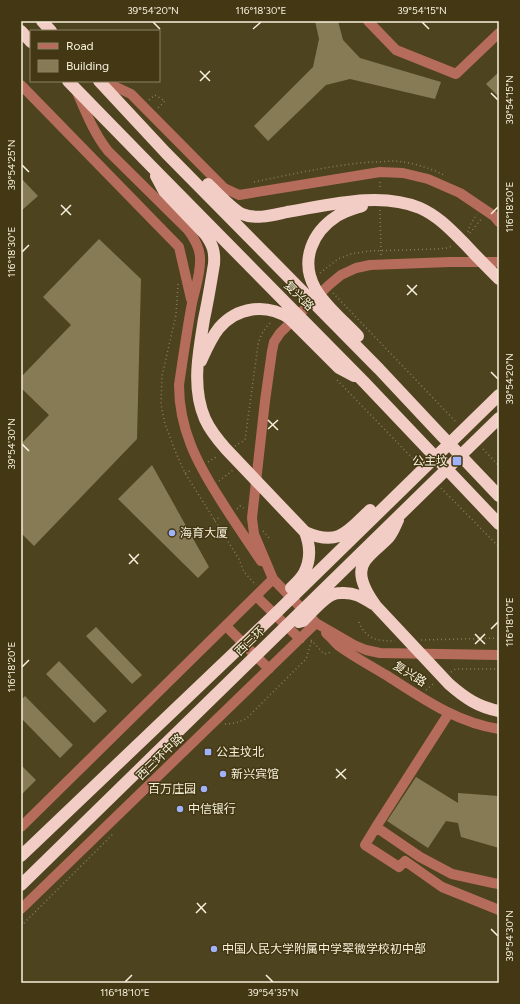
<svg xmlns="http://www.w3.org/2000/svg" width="520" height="1004" viewBox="0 0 520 1004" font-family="Figtree,'Noto Sans SC',sans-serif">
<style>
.building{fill:#867b55}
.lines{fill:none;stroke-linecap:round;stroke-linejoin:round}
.path{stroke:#877e5f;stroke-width:1.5;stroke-dasharray:1 3;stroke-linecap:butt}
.minor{stroke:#b56c5b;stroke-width:10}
.highway{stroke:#f2cdc5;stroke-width:12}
.ticks{fill:none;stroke:#f7f1dd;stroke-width:1.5}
.poi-dot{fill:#a1b2fd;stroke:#433813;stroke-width:1.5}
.labels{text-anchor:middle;stroke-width:3;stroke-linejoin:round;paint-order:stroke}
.street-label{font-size:12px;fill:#f7f1dd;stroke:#433813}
.poi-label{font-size:12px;fill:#f7f1dd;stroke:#433813;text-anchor:start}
.neatline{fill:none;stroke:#f7f1dd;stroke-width:1.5}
.ticks-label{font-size:10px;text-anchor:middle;fill:#f7f1dd}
</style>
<rect width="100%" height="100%" fill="#4d431e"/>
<path class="building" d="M315,21H338L343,40L360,58L441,82L435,99L350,79L326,85L268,141L254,126L313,67L319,39Z
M499,72V97L486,84Z
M21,178L38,196L21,211Z
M99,239L141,279L137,439L34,546L21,533V444L49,415L21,388V377L71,325L43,297Z
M152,465L209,567L198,578L118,499Z
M96,627L142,675L132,684L86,636Z
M59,661L107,711L94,723L46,674Z
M25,696L73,745L60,758L21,718V700Z
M21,765L36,780L21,795Z
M416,777L458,803V793L499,796V848L461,837L458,823L446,821L428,848L387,821Z"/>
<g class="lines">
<path class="path" d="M149,100L155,95L165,101L158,108
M254,182C293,174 332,165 372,162C382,162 394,160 403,162C417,164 432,169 444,175
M380,182V190
M380,210L381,256
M468,232L470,225L477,214
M470,233L482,218
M320,273L338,259L351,254L369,251L437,249L447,248L452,246
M178,284L176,315L162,376L161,404L165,424L176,453L185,473L239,559L244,572L256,585
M333,293L456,422
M337,380L416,462
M235,446L245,440L258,345C260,336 264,329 271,322
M483,449L499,466
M208,462L218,456
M185,473L192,470
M219,481L233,470
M441,488L499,547
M237,509L240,506L244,508
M214,520L221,517
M263,531L271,540
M359,622C366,640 378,641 395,641
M311,640L324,654L332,652
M421,640L499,638
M451,672L456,669H499
M426,690L434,683
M225,724L236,723L246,719L306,659L312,640
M21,926L113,834"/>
<path class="minor" d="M368,21L396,50L456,74L499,33
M103,81L131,94L224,188L239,195L380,172L403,173L428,179L460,193L494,216L499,222
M21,85L179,247L191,299
M77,92C86,113 94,133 108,151L188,230C194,238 200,247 200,258C201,273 195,289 192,303C187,330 183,358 179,385C179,429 197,463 220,499C233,520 247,540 261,561
M499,262H450L370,265L356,268L341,275L329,285L280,333L274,342L272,351L265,401L252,518L254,534L273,579L316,623L354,645L366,650L380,653L499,655
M256,596L300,639
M226,626L269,669
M326,633C331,637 334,642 339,646C354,657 371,666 386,675C422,698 457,723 499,729
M449,713L376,827L420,857L452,874L493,883L499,884
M21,827L273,579
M376,827L365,845L399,867L405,861L442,887L499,910
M21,909L316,623"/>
<path class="highway" d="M42,21L51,31
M21,31L31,42
M68,81L151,166L364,382L499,524
M99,81L166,153L379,369L439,433L499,496
M156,176L164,191L205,234C213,245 215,252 214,264C211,282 208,301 204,319C199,351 191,387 205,419C210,430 218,440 226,449L305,532C339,547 348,531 370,510
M208,184C216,192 233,210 242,214C256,220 273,215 287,212C329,205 380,191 420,208C438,216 451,230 465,244C476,256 488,268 499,279
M358,336C345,322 324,305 315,288C300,261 312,232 337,216C345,211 353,209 362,206
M201,361C206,350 211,338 219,328C237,307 266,303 289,318L339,368L354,376
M398,520C395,526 393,532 389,537C382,545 371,552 365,561C355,574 368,595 376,606L449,684C465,698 478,707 499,711
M291,588C295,584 301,579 304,573C311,560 310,545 305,532
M299,622L303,621C310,614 324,598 332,595C335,593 338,593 341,593C354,592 362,597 373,604
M21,856L276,613L499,395
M21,885L499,418"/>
</g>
<path class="ticks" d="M153,22L160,29M422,22L429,29M253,29L261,22M200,71L210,81M200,81L210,71M491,93L498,100M22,165L29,172M61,205L71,215M491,214L498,207M61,215L71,205M22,252L29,245M407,285L417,295M407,295L417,285M491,372L498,379M268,420L278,430M268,429L278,420M22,444L29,451M129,554L138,564M129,564L139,554M491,629L498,622M475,634L485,644M475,644L485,634M22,667L29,660M336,769L346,779M336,778L346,769M197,903L206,913M196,913L206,903M491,929L498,936M266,975L273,982M125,982L132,975"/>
<g class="poi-dot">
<rect x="452" y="456" width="10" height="10" rx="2"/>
<circle cx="172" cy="533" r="4"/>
<rect x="204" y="748" width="8" height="8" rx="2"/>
<circle cx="223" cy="774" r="4"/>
<circle cx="204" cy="789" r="4"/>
<circle cx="180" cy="809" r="4"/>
<circle cx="214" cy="949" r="4"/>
</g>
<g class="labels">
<g class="street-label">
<text transform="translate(299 296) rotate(45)" y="4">复兴路</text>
<text transform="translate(250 641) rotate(-44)" y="4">西三环</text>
<text transform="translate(410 674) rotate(32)" y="4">复兴路</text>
<text transform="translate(160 757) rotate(-44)" y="4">西三环中路</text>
</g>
<g class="poi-label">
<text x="448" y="465" text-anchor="end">公主坟</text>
<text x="180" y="537">海育大厦</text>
<text x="216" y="756">公主坟北</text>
<text x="231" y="778">新兴宾馆</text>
<text x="196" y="793" text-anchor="end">百万庄园</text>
<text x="188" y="813">中信银行</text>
<text x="222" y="953">中国人民大学附属中学翠微学校初中部</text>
</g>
</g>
<rect width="520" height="1004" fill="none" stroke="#433813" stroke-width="44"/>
<rect x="30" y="30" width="130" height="52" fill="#433813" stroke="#8b8264"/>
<rect x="38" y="43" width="20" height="6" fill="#b56c5b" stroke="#8b8264"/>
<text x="66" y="50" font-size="12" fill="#f7f1dd">Road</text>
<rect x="38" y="60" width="20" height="12" fill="#867b55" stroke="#8b8264"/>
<text x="66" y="70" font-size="12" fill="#f7f1dd">Building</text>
<rect x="22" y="22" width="476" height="960" class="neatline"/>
<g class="ticks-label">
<text x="153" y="14">39°54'20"N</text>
<text x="261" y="14">116°18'30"E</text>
<text x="422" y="14">39°54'15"N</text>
<text transform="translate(509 100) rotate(-90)" y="4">39°54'15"N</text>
<text transform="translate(11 165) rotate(-90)" y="4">39°54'25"N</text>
<text transform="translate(509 207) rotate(-90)" y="4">116°18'20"E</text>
<text transform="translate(11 252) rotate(-90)" y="4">116°18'30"E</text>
<text transform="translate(509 379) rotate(-90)" y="4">39°54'20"N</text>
<text transform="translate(11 444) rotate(-90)" y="4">39°54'30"N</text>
<text transform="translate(509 622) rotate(-90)" y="4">116°18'10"E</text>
<text transform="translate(11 667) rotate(-90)" y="4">116°18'20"E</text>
<text transform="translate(509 936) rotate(-90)" y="4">39°54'30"N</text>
<text x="125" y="996">116°18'10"E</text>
<text x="273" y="996">39°54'35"N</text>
</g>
</svg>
